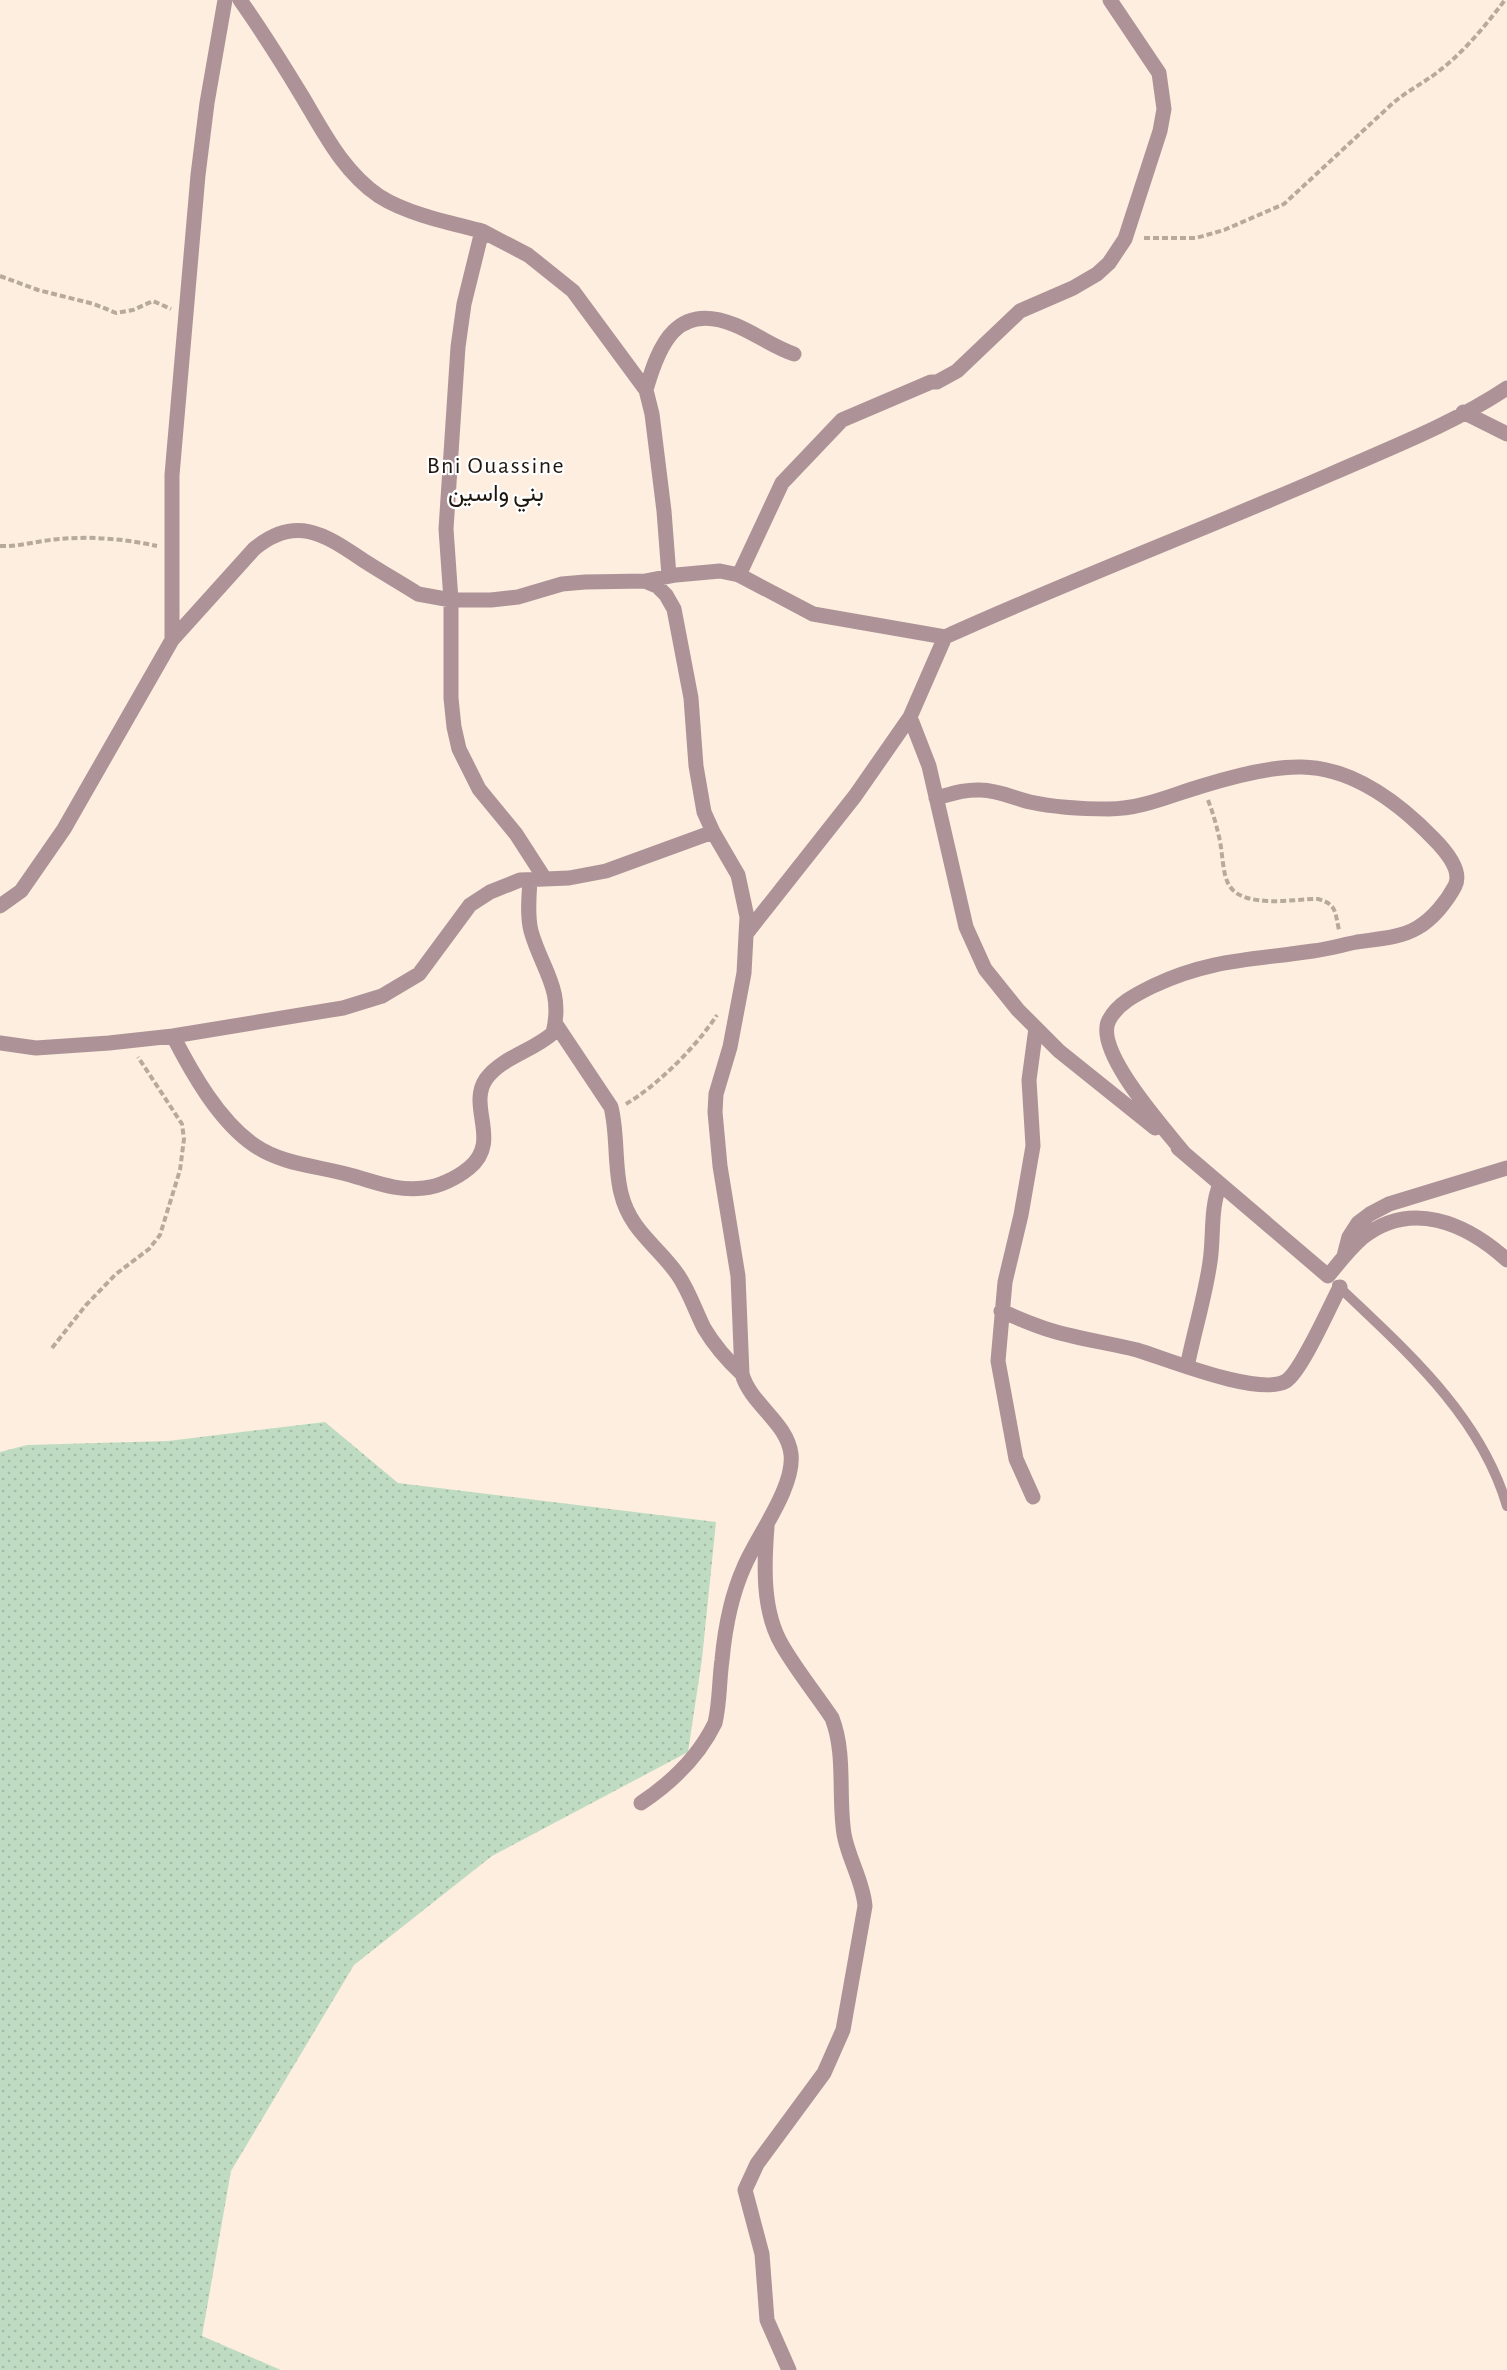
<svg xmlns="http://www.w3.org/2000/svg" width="1507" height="2370" viewBox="0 0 1507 2370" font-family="'Alegreya Sans',Vazirmatn,sans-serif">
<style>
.grass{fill:url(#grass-dots)}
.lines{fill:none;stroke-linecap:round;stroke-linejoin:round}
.path{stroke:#b7aa9d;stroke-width:4;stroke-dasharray:6 3;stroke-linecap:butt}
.service{stroke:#ad9398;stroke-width:10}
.minor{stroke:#ad9398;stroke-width:15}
.labels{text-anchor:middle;stroke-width:4.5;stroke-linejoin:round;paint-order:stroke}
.quarter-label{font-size:24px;letter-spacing:1.5px;fill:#1f160d;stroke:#fff}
</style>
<defs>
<pattern id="grass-dots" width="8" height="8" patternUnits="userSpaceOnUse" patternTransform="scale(1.5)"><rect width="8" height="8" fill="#bfdcc3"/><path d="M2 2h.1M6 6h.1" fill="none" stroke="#a4bca6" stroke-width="1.8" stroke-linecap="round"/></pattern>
</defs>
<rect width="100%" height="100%" fill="#fdeedf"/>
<path class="grass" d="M325,1422L398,1483L716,1522L702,1659L688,1752L492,1856L354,1965L231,2171L202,2336L281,2370H0V1452L27,1445L168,1441Z"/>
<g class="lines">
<path class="path" d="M1144,238H1196L1224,230L1284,204L1393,103C1407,91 1424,83 1439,71C1465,51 1485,26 1505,0
M0,276L38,290L94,304L116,313L133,310L153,301L171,309
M0,546C20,547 40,540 60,539C92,536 126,539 157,546
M1208,800C1213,813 1217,827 1220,841C1226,877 1220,898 1267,901C1284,902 1301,899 1318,899C1337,904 1335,913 1339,930
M626,1104C658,1085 696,1047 717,1015
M52,1348L86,1305L116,1274L149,1249L160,1235L180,1170L184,1139L182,1124L138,1057"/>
<path class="service" d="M1337,1285C1404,1349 1480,1414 1507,1506"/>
<path class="minor" d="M240,0C262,31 282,63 302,96C323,131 343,172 379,196C407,214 450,223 482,231L464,304L458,347L446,529L451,600V698L454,727L459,749L479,789L516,834L545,879
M482,231L528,255L573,291L646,390L652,414L664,511L669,576
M646,390C659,344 677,301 735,325C755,333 773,347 794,354
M1463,412L1507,434
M739,575L782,483L842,420L931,382H937L957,371L1020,311L1073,288L1097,274L1109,263L1125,239L1160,131L1164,109L1159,73L1110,0
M172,640V475L198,175L207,103L225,0
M910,717L929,766L966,927L985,969L1018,1010L1059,1051L1155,1128
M936,798C951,794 965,789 981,790C997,790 1014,798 1030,802C1053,807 1085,809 1109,809C1142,809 1171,795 1202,786C1231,777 1271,766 1302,767C1353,768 1399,803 1433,838C1444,849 1463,870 1455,886C1447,901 1433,919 1417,928C1400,938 1377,939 1357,942C1342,945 1328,949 1313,951C1253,960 1210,959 1153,986C1137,994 1118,1003 1109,1020C1093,1050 1164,1128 1184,1153
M0,906L21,891L64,829L172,640L254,549C297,513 327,536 366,562C383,573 401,583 418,594L451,600H491L518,597L562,584L585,582L645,581L676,575L720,571L739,575L813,614L945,637
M746,934L855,796L910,717L945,637C1073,579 1203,530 1331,474C1390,448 1453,424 1507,388
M555,1023L611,1107C618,1135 614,1165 621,1193C630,1231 658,1246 678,1275C689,1291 695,1310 704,1328C714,1345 727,1360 742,1374
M173,1036C192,1073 219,1121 254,1145C284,1166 323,1166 357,1177C381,1184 399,1191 424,1188C438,1187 457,1178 469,1168C502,1141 467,1107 486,1079C502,1057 533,1051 553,1033C564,989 542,970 531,931C527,915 529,896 530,880
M0,1043L36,1048L109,1043L173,1036L343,1008L382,996L419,974L470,905L490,892L520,880L569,878L606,871L713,832
M1178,1148L1328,1276C1339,1263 1349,1249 1362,1238C1411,1199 1466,1223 1507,1260
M1344,1256L1349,1237L1358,1223L1370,1214L1389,1204L1507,1168
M1001,1311C1018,1318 1035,1326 1053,1331C1080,1339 1109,1343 1137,1350C1167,1359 1259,1397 1286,1381C1301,1372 1330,1306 1340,1287
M1187,1367C1194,1332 1205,1297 1210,1262C1214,1236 1210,1209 1220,1184
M1033,1497L1016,1459L998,1361L1005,1282L1021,1215L1033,1146L1029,1080L1036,1028
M767,1527C764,1565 762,1611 782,1645C797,1671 816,1694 832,1718C846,1754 838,1796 844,1834C848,1858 863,1881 865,1906L843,2030L824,2073L757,2164L745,2190L762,2254L767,2320L789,2370
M641,1803C671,1783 699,1756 715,1723C720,1702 719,1681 722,1660C725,1628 731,1596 744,1567C757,1536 795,1487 791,1454C787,1422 751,1405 742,1374L738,1276L720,1166L715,1112L716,1094L730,1047L744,973L747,917L738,875L713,832L704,812L696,766L691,698L674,609L666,595L657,586L645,581"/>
</g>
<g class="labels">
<g class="quarter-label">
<text x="496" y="473">Bni Ouassine<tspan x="496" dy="28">بني واسين</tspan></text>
</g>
</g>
</svg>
